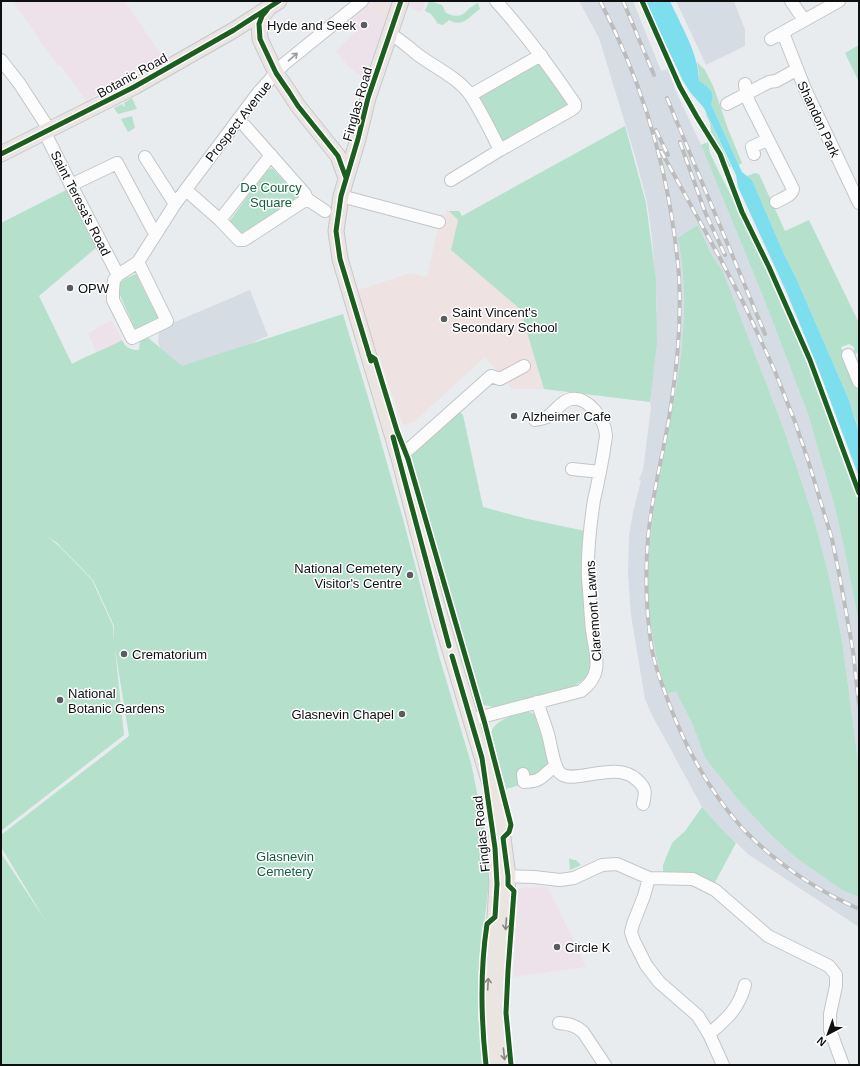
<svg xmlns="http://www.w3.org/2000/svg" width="860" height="1066" viewBox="0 0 860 1066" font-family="Arial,sans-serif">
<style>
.commercial{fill:#ede2ea}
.built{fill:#d5dce4}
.education{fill:#efe2e3}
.green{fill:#b4e0cc;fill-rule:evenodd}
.water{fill:#7ddeed}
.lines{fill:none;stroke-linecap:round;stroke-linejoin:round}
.minor-casing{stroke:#c3c6c8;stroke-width:14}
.major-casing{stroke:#c7c8ca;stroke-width:17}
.minor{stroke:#fcfcfd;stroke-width:12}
.major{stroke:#ebe5e2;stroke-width:15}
.rail-casing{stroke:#bcbcbd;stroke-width:4}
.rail{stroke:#fff;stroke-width:2.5;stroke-dasharray:8;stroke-linecap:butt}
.cycleway-casing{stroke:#fff;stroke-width:8}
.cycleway{stroke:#1b5e20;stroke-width:5}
.oneway{stroke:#9c9d9f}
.oneway2{stroke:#878584}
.poi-dot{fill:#5a5c5f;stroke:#fff;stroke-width:1.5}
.labels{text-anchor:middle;stroke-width:3;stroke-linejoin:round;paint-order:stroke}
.poi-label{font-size:13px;fill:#0d0f11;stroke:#fff;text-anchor:start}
.street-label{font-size:13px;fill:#0d0f11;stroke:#fff}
.park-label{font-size:13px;fill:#126040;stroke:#fff}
</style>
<rect width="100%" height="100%" fill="#e8ecef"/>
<path class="commercial" d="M13,1H125L162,56L86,101L61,66L57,65Z
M361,1H394L379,38L366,77H361L347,65L336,51L355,32L342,15Z
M405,1H425L422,11L419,12L409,7L404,4Z
M112,320L122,340L108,348L96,352L88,333Z
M548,887L586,967L513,977L518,888Z"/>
<path class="built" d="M579,1H633L661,71L668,69L675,89L701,145L762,294L808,414L835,508L846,557L859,625V768L842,640L829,576L814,519L783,427L723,273L679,698L692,723L705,758L740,802L771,835L795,857L842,890L859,897V927L749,855L720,827L702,807L652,715L645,699L631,615L628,575L629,535L633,512L641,481L639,480L643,470L651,408L650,402L657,306L652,237L647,202L635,156L599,38Z
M676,1H734L745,30V46L706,65Z
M250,290L268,336L182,373L163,355L158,342L159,333L163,327Z"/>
<path class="education" d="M372,1H381L389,8L385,21H383L382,15L377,14L374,8L368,6Z
M447,210L449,211L458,220L451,250L520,309L544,389H512L485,357L414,422L403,425L355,291L410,273L427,277L441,214L446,215Z"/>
<path class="green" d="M429,1L442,5L446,13C465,21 463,10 478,3L480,9C468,17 464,28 449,20L443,25L436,23L437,22L431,14L425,11Z
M859,45V82L845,53Z
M540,61L570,106L503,146L479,99L480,94Z
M697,62L705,70L714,88L728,129L742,163L739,165L711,104C713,90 711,88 699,81V73Z
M132,98L137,109L118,114L114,108L122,104L124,107L125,106L124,103Z
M707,114L731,167H728L723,153L711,132L710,123L706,115Z
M132,116L135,128L128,132L121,119Z
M625,126L646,203L656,280L657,342L650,402L544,389L520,309L451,250L458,220L449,211H459L462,216Z
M708,142L710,153L719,172L734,201L741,218L758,252L808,365L859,501V625L846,557L835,508L808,414L762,294L701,145Z
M272,168L298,196L296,200L240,234L229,222L267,170Z
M755,173L759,174L785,231L809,220L859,323V352L854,355V347L849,344L841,347L859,393V430L849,400L797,280L784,254L752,180L747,176Z
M68,189L97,247L39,296L72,364C88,355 106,349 122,340C126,348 130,350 139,350L140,338L146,336L182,366L343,314L371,407L403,519L439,656L471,763L487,842L490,863L489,882L482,942L479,992L481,1044L483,1065H1V853L45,920L1,847V835L129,736L115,649L124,735L1,831V223ZM46,535L57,543L93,580L114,626V641L113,626L92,580L60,547Z
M698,225L711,254L723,272L783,427L814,519L829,576L842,640L859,768V897L842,890L795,857L771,835L740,802L705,758L692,723L679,698L677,691L666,694C656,656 647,617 648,578C650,462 702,355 678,238Z
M136,274L157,316L160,315L163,320L137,333L119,293C117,281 126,278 136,274Z
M458,410L463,415L483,507L528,519L590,532L598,662L589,685L584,679L573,687L494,707L483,705L409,455Z
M525,710L534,714L550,762L548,766L532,778L528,773L520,785L506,789L491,733C494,720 513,716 525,710Z
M702,807L720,827L736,843L714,884L663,875V865L672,843L685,831Z
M569,858L573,860H576L581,865L570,870Z"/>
<path class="water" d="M645,1H670C681,26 699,54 699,81C709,87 715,91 711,104L742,172L752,180L784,254L797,280L849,400L859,432V477L818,368L786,291L738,187L736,175L704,108L690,92L683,81Z"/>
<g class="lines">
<defs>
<path id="minor" d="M791,1L804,20
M783,33L805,89L859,203
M390,34C400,39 408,47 417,54C435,68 458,77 471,96C482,113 491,132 500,150
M771,39L839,1
M1,60L19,83L45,123L48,139L71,185L118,275
M745,84L746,94L749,102L793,189C792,196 781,199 776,202
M471,95L541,55
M727,104L769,82L776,81L796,70
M754,154L752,147L767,140
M145,157L175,204
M451,180L500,150L571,110L575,107V104C550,67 526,34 496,1
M71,185L117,163L155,234
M186,190L220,220L239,240H244L307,199L305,194L245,126
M341,196L439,222
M307,199L325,211
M220,220L271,155
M138,262L175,204L258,93L284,64L362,1
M138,262L167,321L132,338L113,300V290L114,280L118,275Z
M848,355L859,382
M399,458L491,376L500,379L524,366
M572,469L600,472
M537,702C541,713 545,724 548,734C551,744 553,766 560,773C573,786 616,759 637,780C646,788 646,792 643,804
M470,720L581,691C605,674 595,654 592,630C590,613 590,596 588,579C587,553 590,526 594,500C598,483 601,467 604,450C604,445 606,440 606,435C605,420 588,396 571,399C561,401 555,412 547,417C543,419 539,419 535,420
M523,774L524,782C528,781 533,782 537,780C545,777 548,769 556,767
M499,876L534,877L560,880L574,878L602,865L617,864L649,878L693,879L715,890L768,936L829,966L836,975V986L830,1014V1030L843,1065
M649,878L644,896L633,924L631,932L634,941L646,965L659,982L698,1016L709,1034L723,1065
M559,1023C569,1024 575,1025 583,1032L605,1065
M709,1034C727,1019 739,1008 745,985"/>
<path id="major" d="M401,1L368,98L358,139L341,196L336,231L340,259L399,458L439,613L496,804L503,838L508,876L503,971L501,1022L505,1065
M268,9L262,16L259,24L260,39L276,73L289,92L298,106L338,156L346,178
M1,154L134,87L234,30L279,1
M490,1065L487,1005L489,966L495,917L497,884L494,842"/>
</defs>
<use href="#minor" class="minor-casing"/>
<use href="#major" class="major-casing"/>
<use href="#minor" class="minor"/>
<use href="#major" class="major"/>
<defs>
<path id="rail" d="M600,1C637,72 663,152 674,232C676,247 678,262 679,277C681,317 678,359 672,398C666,445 652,491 648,538C645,575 646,613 652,650C655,666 661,682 667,698C684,745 709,791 743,829C776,863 816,890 859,909
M623,1L654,75
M667,98L765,334
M656,130L668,155
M680,142L705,212L725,255
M661,151L721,260L745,306L774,369L795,422L808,460L832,539L840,578L853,651L859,705"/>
</defs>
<use href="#rail" class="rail-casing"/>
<use href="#rail" class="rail"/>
<defs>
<path id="cycleway" d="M642,1L680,87L697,117L720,154L742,212L769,267L810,360L859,493
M267,10L262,16L259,24L260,39L276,73L289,92L298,106L338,156L346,178
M1,154L134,87L234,30L279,1
M369,355L375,359L397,431L408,459L485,724L511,825L509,832L503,838L508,876V885L514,891L508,971L506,1013L511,1065
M371,361L340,259L336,231L341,196L358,139L368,98L401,1
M393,437L449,646
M452,656L482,758L495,848L497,884L495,917L487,924C480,970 481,1019 486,1065"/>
</defs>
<use href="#cycleway" class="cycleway-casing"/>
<use href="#cycleway" class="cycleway"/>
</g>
<defs><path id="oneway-shaft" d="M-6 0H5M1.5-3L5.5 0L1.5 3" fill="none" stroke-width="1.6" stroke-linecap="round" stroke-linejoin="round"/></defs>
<use class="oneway" href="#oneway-shaft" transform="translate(293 57) rotate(-41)"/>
<g class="oneway2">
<use href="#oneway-shaft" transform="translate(506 924) rotate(94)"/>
<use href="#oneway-shaft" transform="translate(488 984) rotate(-87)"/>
<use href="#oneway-shaft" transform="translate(504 1054) rotate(84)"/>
</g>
<g class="poi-dot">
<circle cx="364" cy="25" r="4"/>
<circle cx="70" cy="288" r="4"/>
<circle cx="444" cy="319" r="4"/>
<circle cx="514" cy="416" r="4"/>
<circle cx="410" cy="575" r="4"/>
<circle cx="124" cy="654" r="4"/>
<circle cx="60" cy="700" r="4"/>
<circle cx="402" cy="714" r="4"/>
<circle cx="557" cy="947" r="4"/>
</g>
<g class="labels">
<g class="poi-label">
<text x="356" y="30" text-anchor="end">Hyde and Seek</text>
<text x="78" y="293">OPW</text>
<text x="452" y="317">Saint Vincent's<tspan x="452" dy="15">Secondary School</tspan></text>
<text x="522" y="421">Alzheimer Cafe</text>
<text x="402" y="573" text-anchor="end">National Cemetery<tspan x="402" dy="15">Visitor's Centre</tspan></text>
<text x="132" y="659">Crematorium</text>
<text x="68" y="698">National<tspan x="68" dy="15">Botanic Gardens</tspan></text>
<text x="394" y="719" text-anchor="end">Glasnevin Chapel</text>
<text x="565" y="952">Circle K</text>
</g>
<g class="street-label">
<text transform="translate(132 75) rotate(-29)" y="5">Botanic Road</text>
<text transform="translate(357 104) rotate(-74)" y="5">Finglas Road</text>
<text transform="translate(819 119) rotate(65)" y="5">Shandon Park</text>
<text transform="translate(238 121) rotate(-52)" y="5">Prospect Avenue</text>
<text transform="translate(81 203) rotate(63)" y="5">Saint Teresa's Road</text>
<text transform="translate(593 611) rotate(-94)" y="5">Claremont Lawns</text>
<text transform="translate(481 834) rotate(-96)" y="5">Finglas Road</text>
</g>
<g class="park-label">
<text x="271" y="192">De Courcy<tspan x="271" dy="15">Square</tspan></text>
<text x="285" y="861">Glasnevin<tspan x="285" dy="15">Cemetery</tspan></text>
</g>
</g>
<rect width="860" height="1066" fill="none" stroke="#0d0f11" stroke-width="4"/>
<g transform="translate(828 1034) rotate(221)" stroke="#ffffff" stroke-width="3" paint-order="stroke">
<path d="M0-3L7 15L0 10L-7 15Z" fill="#0d0f11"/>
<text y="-6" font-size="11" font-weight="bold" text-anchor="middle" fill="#0d0f11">N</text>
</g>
</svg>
